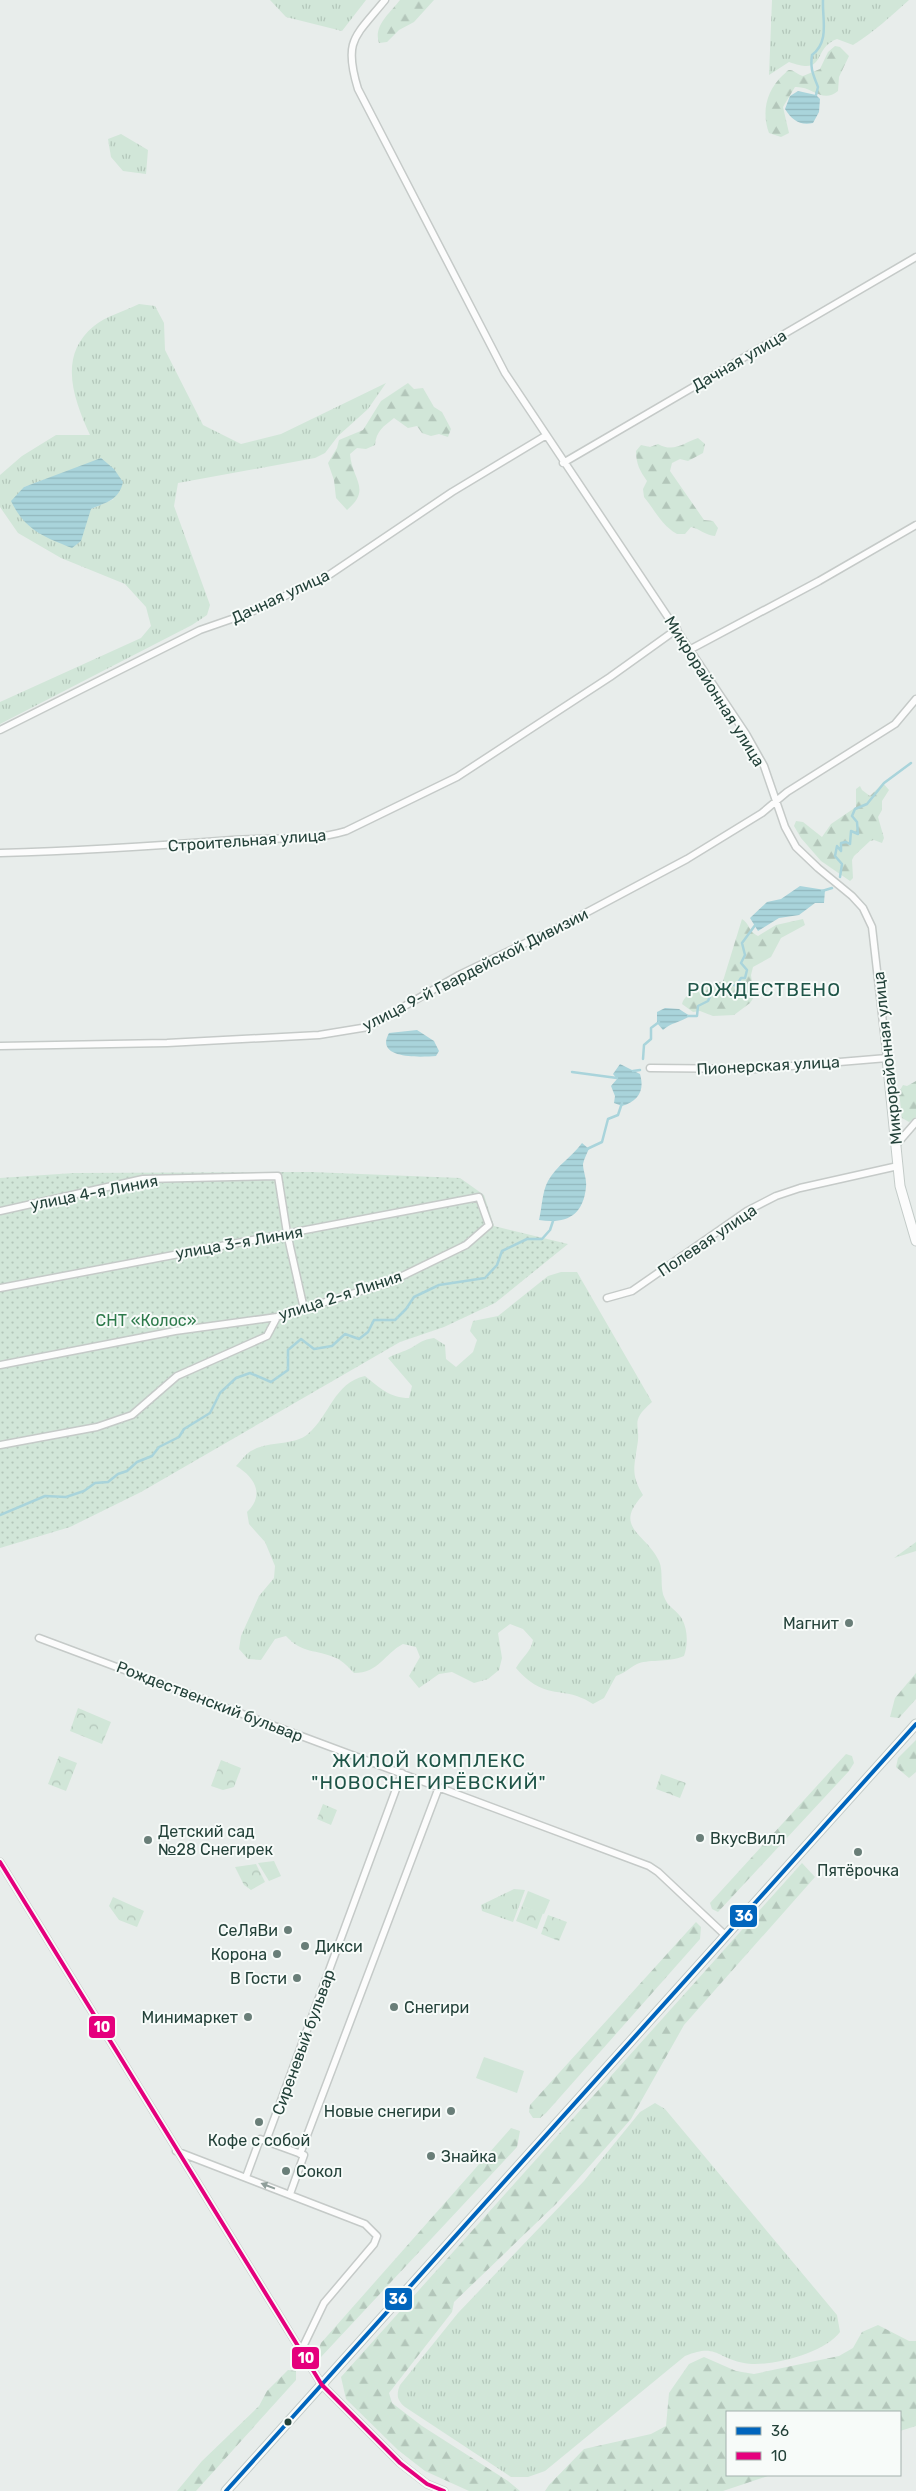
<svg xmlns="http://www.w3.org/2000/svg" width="916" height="2491" viewBox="0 0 916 2491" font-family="Rubik,sans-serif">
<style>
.grass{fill:url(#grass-tufts);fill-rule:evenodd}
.forest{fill:url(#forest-firs)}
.wetland{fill:url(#wetland-marsh)}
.park{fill:url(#park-crowns)}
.garden{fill:url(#garden-dots)}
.pitch{fill:#d1e6d8}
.water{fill:url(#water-rules)}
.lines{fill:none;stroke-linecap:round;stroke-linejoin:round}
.stream{stroke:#a9d4db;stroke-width:2.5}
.street-casing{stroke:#c5cac8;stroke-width:9}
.secondary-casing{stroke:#c3cbc8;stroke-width:11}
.street{stroke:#fcfcfc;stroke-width:6}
.secondary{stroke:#fcfcfc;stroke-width:9}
.bus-1-casing{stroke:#f7fbf9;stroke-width:8}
.bus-2-casing{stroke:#f7fbf9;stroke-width:8}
.bus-1{stroke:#0065bd;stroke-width:4}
.bus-2{stroke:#e5007d;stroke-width:4}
.oneway{fill:#909f9b}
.poi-dot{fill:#697e78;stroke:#f7fbf9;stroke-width:2}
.bus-dot{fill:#24423a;stroke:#f7fbf9;stroke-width:2}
.labels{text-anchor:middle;stroke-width:4;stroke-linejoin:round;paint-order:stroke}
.street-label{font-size:16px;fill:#24423a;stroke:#f7fbf9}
.park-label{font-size:16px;fill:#2d7a4b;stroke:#f7fbf9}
.poi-label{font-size:16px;fill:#24423a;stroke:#f7fbf9;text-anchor:end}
.quarter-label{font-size:19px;letter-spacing:1px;fill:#1f5548;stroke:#f7fbf9}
.line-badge{stroke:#f7fbf9;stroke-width:2}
.badge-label{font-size:14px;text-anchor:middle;font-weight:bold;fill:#fff}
</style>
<defs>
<pattern id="grass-tufts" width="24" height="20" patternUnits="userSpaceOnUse" patternTransform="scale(1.25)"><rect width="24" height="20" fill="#d1e6d8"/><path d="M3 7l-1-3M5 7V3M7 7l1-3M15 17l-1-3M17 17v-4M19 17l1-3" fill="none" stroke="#b3c6ba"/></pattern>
<pattern id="forest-firs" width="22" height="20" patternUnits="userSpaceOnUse" patternTransform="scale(1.25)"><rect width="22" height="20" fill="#d1e6d8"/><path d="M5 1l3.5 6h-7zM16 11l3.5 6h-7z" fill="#b3c6ba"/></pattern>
<pattern id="wetland-marsh" width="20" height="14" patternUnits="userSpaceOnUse" patternTransform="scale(1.25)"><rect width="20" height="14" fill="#d1e6d8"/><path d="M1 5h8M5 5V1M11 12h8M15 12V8" fill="none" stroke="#b3c6ba"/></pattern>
<pattern id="park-crowns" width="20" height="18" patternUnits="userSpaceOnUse" patternTransform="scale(1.25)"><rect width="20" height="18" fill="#d1e6d8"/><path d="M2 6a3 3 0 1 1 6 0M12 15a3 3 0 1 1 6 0" fill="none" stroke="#b3c6ba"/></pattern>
<pattern id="garden-dots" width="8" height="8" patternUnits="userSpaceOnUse" patternTransform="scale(1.25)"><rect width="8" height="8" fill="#d1e6d8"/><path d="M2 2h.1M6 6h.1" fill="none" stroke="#b3c6ba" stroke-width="1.8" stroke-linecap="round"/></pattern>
<pattern id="water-rules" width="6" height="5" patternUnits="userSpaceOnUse" patternTransform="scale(1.25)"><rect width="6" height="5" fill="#a9d4db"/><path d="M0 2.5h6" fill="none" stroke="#91b7bd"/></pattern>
</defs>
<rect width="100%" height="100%" fill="#e8edeb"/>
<path class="grass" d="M270,0H366L342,31L286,17Z
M772,0H909C891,16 874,32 853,45L837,39C811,49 828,76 789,62L769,75Z
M121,134L148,150L146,174L123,171L111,157L108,139Z
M139,304L155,306L164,323L165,350L203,425L241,444L281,434L386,383L368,409L338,436L325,453L315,458L178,483L174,506L210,605L207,615L192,625L0,724V702L141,638L151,626L146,607L125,584L61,558L18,533L0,507V475L22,456L56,435H90C74,400 57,356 94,326C106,316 125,311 139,304ZM55,476L114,499L91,509L24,487Z
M561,1272H577L652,1402C628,1423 642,1423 637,1447C634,1468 631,1475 643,1495C612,1528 646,1533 659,1561C664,1572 659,1588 665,1599C668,1607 678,1611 682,1619C688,1630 688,1645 684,1656C667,1663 647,1659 637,1664C629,1668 627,1672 616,1676L604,1698L593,1704C564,1684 546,1703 516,1668C522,1657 531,1652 533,1640L523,1629L510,1624L498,1633L502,1658L499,1670L488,1679L474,1683L452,1672L439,1674L419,1688L409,1676L420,1657L416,1647L403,1644C384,1654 379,1673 354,1673C349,1668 343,1661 336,1658C316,1649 302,1654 286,1636L275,1639L261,1660L248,1659L239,1649L241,1636L259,1596L274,1578L275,1566L265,1542L249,1524L247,1512C265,1495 255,1477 236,1466C241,1461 246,1453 253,1450C268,1441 294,1446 308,1434C330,1415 334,1383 365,1376C380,1388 390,1398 409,1398L412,1386L388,1358C396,1353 404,1352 411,1348C421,1342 422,1340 434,1338L445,1345L446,1359L456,1367L473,1352L477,1340L470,1331L473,1321L498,1316L548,1276Z
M514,1889L525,1890L513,1922L482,1911L481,1905Z
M655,2103L665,2109L837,2315L840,2332C825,2353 769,2368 744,2363C716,2358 717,2343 685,2356L545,2471L528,2477H511L405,2407C397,2400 396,2395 400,2385L458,2313L584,2181L640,2112Z"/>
<path class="forest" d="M400,0H434L414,22L399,30L387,42L379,43C373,26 390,13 400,0Z
M835,46L840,47L849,56L839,77L838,91C822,104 813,86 795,87L783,107L789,133L781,137L769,133C761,111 767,90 783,75C785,74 787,70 789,70C793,69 798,75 803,76L820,69L828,52Z
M408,383L414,389L423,388L434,407L442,412L451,429L448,437L439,434L431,436L422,433L417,426L408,428L394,418C384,426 376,431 375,445L366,449L357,448L350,454C352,480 372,489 347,510L336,498L334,480L328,463L337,448L339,440L363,430L381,401Z
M698,438L705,444L703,453L688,461L680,459L672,463L670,471L704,520L713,521L718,528L715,536C705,535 700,529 691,527L685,534H677C661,525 655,510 644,497L643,489L647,481C640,471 636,464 636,451L641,445L650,447L658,444C674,453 683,443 698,438Z
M883,783L889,790L882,801V810L878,817L884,838L882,843L874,840L870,841L854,856L852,860L853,878L850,881L821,861L801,838L794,826L796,821L803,822L822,837L831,824L856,807V789L860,786L862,790L870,796Z
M742,919C749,923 749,932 758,936L776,925L803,919L805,925L781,938L771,957L753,967L751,975L754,997L750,1003L734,1015L713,1016L700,1011L693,1012L682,1004C686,989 710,986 723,981Z
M916,1081V1117L909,1122L902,1118L899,1092L903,1085L907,1086Z
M916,1673V1699L899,1718L890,1717L895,1698Z
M916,1740V1772L909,1778L896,1767L898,1758Z
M846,1754L852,1756L854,1763L849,1771L718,1912L712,1909L710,1903Z
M802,1863L815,1877L684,2025L631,2119L556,2204L454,2302L452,2312L389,2393L392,2403L422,2426L508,2481L520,2491H469L425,2471L398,2450L346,2399L341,2377Z
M696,1922L701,1927L700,1939L546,2113L540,2118H533L529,2112L530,2105Z
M511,2128L520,2131L517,2147L321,2357L317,2354L321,2343Z
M878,2325L909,2341H916V2426L900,2431V2412H727V2475H771L723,2491H545L549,2485L584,2449L651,2434L666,2426L669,2393L689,2364L704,2357L736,2371L754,2374L839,2356L853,2348L862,2332Z
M288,2370L296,2371V2380L196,2491H177L202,2461L259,2406L267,2391Z"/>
<path class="wetland" d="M916,1542V1551L894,1558Z"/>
<path class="park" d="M78,1708L111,1722L102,1744L70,1731Z
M59,1756L77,1763L66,1791L48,1784Z
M221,1760L241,1768L234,1787L223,1790L211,1786Z
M661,1774L686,1783L680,1798L656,1789Z
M323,1804L337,1810L331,1825L317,1819Z
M256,1864L265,1882L251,1890L244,1885L235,1867Z
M113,1897L144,1911L137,1927L119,1920L109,1906Z
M522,1906L543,1913L537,1929L516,1921Z
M548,1915L567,1922L559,1941L541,1934Z"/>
<path class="garden" d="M311,1172L460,1178L484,1195L494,1226L568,1244L495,1303L444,1327L400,1342L141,1492L70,1527L0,1548V1178L74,1173Z"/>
<path class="pitch" d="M274,1861L281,1876L269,1881L258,1863Z
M528,1891L550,1900L544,1914L522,1906Z
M484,2057L524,2071L517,2093L476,2078Z"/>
<path class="water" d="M798,91L816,95L820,99L819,112L813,123C800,126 792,120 785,109L790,96Z
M101,458L114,469L123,482C119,500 107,502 91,509L81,541L72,548C44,537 25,530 11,501L24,487Z
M800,886L825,890L824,903H815L799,915L779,918L758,931L750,918L767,902L781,899Z
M665,1008L679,1009L690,1016C681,1022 670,1023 663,1030L657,1023V1012Z
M417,1030L434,1041L439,1051L436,1056C421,1057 374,1060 389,1033Z
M620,1064L640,1074C645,1091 638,1101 622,1106L614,1103L615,1096L611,1086L617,1079L613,1074Z
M582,1143L589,1149C587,1153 584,1159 583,1164C583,1171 587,1179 586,1187C583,1217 565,1224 539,1220C542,1208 542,1192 548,1181C556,1166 572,1157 582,1143Z"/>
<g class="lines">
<path class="stream" d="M816,95L818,87C813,74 810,69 812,55C830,41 822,19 823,0
M840,877L842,864L835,856L837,846L841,851V843L846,842L850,844L851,831L858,834L857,822L852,816L855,809L867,804L884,783L911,763
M822,891L832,888
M688,1016H697L698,1006L708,1001L711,994H717L730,983L736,986L741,978H745L747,970L741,963L745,955L742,943L756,924
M643,1059L644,1045L651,1039V1028L659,1022
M633,1071L640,1070
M572,1072L617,1078
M587,1149L602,1142L608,1119L618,1115L622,1103
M0,1515L45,1496L66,1497L84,1491L95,1483L108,1482L118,1474L127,1471L137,1462L152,1456L159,1447L179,1437L184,1429L210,1413L220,1393L236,1378L250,1373L271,1382L288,1370V1350L301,1339L314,1349L332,1346L345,1334L359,1339L368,1332L374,1320H395L406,1309L414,1297L439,1285L485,1278L497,1265L502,1251L527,1239H542L550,1230L553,1221"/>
<defs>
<path id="street" d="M385,0C355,37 343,40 358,89L505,373L746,734L764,766L785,827L796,847L818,868L852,896L863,908L872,927L887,1058L757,1069L650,1068
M563,463L916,257
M691,649L819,581L916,525
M0,730L200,630L249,613L329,575L452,492L545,436
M0,853C78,851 155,846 232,840C270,837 310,842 346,831L457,777L610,677L677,629
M0,1046L167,1043L319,1035L368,1027L459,975L563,925L687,859L762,813L787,792L895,724L916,699
M896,1145L916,1122
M0,1211L143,1179L278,1176L287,1233L304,1309
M0,1288L479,1197L489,1225L466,1245L390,1282L277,1317L175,1331L0,1365
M607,1298L632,1291L747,1211L776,1196L800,1188L898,1166
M0,1445L97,1427L132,1415L177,1376L267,1336L277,1317
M39,1638L649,1866L658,1872L725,1935
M0,1862L322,2385L400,2463L427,2484L444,2491
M266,2141L402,1773
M176,2151L365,2224L377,2236L374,2244L324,2303L300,2353
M300,2154L439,1787
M246,2177L260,2139L304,2155L290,2194"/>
<path id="secondary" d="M887,1058L900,1186L916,1241
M226,2491L916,1724"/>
</defs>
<use href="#street" class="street-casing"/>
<use href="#secondary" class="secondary-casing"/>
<use href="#street" class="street"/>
<use href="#secondary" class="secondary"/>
<defs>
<path id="bus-1" d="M226,2491L916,1724"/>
<path id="bus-2" d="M0,1862L322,2385L400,2463L427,2484L444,2491"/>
</defs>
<use href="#bus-1" class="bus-1-casing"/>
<use href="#bus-2" class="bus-2-casing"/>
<use href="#bus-1" class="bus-1"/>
<use href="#bus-2" class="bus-2"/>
</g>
<defs><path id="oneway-solid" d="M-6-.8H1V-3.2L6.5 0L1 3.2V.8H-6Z" transform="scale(1.25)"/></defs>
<use class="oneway" href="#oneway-solid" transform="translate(268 2186) rotate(-159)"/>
<g class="poi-dot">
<circle cx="849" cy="1623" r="5"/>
<circle cx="700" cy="1838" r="5"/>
<circle cx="148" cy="1840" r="5"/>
<circle cx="858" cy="1852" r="5"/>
<circle cx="288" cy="1930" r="5"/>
<circle cx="305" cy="1946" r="5"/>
<circle cx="277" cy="1954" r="5"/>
<circle cx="297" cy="1978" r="5"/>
<circle cx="394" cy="2007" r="5"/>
<circle cx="248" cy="2017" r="5"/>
<circle cx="451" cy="2111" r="5"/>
<circle cx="259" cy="2122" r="5"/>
<circle cx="431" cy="2156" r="5"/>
<circle cx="286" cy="2171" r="5"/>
</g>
<circle class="bus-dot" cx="288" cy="2422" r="4.5"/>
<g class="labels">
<g class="street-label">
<text transform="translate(739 360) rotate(-30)" y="6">Дачная улица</text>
<text transform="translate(280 596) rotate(-25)" y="6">Дачная улица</text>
<text transform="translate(715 691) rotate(58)" y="6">Микрорайонная улица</text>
<text transform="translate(247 840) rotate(-4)" y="6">Строительная улица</text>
<text transform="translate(475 969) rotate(-27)" y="6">улица 9-й Гвардейской Дивизии</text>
<text transform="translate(887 1058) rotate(-96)" y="6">Микрорайонная улица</text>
<text transform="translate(768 1065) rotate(-3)" y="6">Пионерская улица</text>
<text transform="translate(94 1192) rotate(-11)" y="6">улица 4-я Линия</text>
<text transform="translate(707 1240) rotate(-34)" y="6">Полевая улица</text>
<text transform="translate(239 1242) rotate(-10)" y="6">улица 3-я Линия</text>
<text transform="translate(340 1295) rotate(-18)" y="6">улица 2-я Линия</text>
<text transform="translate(210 1701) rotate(21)" y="6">Рождественский бульвар</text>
<text transform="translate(303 2042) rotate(-70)" y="6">Сиреневый бульвар</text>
</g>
<g class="park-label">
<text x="146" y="1326">СНТ «Колос»</text>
</g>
<g class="poi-label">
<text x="839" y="1629">Магнит</text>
<text x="158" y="1837" text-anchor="start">Детский сад<tspan x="158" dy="18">№28 Снегирек</tspan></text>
<text x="710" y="1844" text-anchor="start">ВкусВилл</text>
<text x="858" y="1876" text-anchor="middle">Пятёрочка</text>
<text x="278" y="1936">СеЛяВи</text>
<text x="315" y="1952" text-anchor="start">Дикси</text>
<text x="267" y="1960">Корона</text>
<text x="287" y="1984">В Гости</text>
<text x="404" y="2013" text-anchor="start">Снегири</text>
<text x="238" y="2023">Минимаркет</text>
<text x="441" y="2117">Новые снегири</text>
<text x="259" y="2146" text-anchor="middle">Кофе с собой</text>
<text x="441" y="2162" text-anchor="start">Знайка</text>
<text x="296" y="2177" text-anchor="start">Сокол</text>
</g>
<g class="quarter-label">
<text x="764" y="996">РОЖДЕСТВЕНО</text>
<text x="429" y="1767">ЖИЛОЙ КОМПЛЕКС<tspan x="429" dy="22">"НОВОСНЕГИРЁВСКИЙ"</tspan></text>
</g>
</g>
<g class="line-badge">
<rect x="729" y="1904" width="29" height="24" rx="5" fill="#0065bd"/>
<rect x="88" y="2015" width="28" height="24" rx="5" fill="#e5007d"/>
<rect x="384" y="2287" width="29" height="24" rx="5" fill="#0065bd"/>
<rect x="291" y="2346" width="29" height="24" rx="5" fill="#e5007d"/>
</g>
<g class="badge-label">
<text x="744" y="1921">36</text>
<text x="102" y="2032">10</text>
<text x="398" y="2304">36</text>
<text x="306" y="2363">10</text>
</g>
<rect x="726" y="2411" width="175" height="65" fill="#f7fbf9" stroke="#a3b1ad"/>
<rect x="736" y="2427" width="25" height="8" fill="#0065bd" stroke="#a3b1ad"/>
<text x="771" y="2436" font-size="15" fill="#24423a">36</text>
<rect x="736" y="2452" width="25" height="8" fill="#e5007d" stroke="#a3b1ad"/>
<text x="771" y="2461" font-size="15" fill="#24423a">10</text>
</svg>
